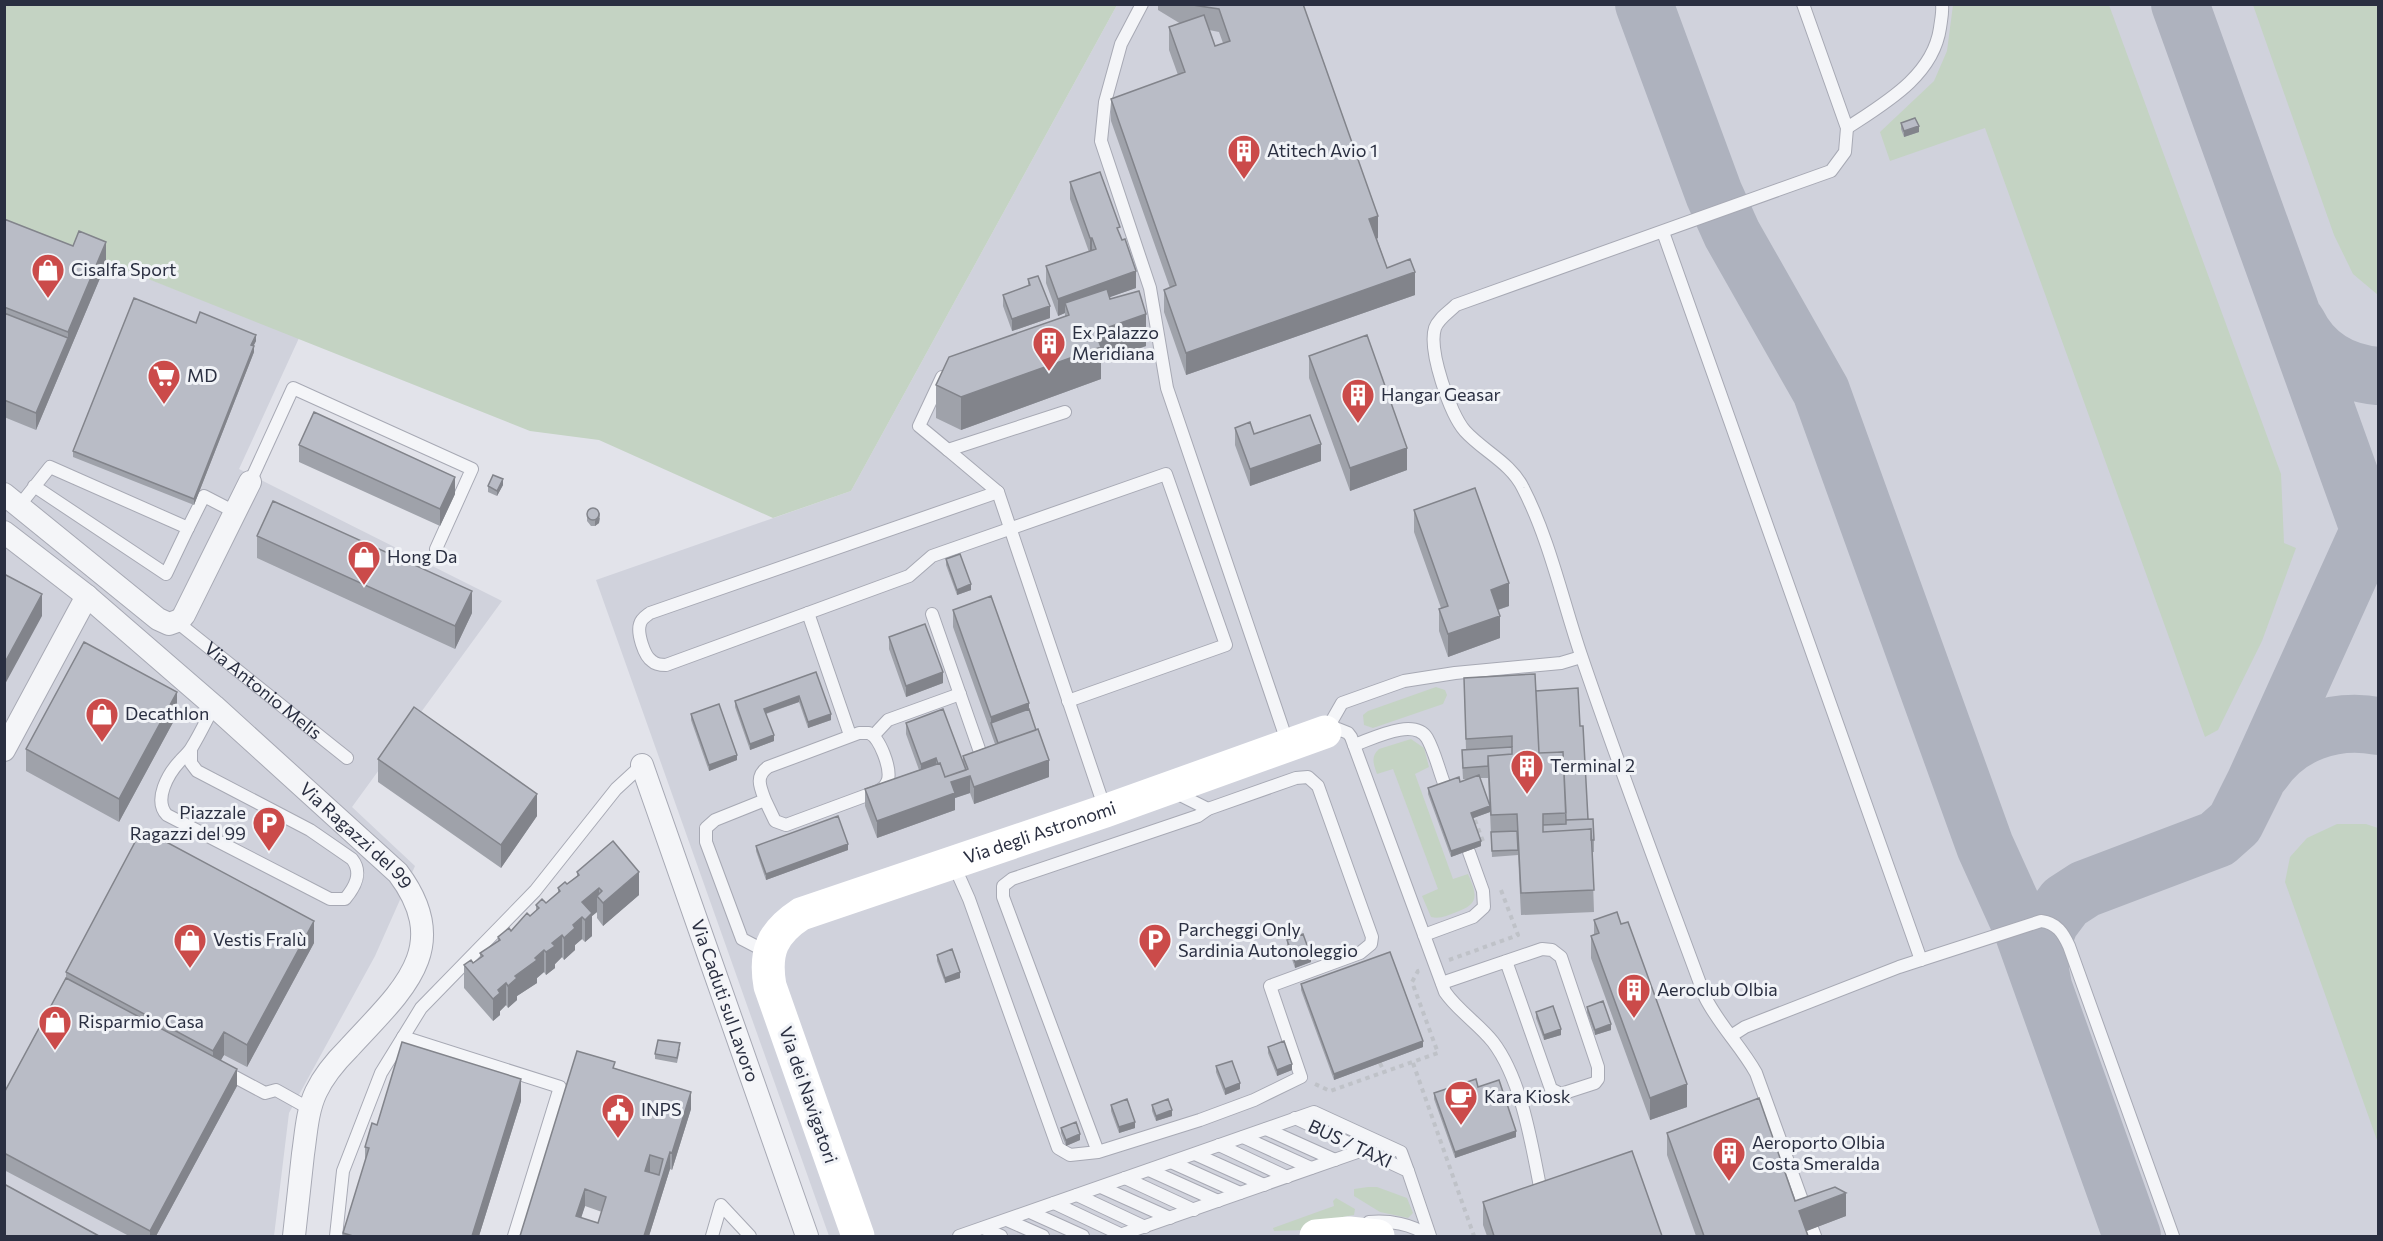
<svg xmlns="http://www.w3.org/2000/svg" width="2383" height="1241" viewBox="0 0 2383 1241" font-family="Commissioner,sans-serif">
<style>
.built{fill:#d0d2dc}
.green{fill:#c4d3c3}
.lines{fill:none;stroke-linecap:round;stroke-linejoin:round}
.taxiway{stroke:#aeb2be;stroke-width:58}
.lane-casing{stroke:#a7a9b4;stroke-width:14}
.street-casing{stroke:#a7a9b4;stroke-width:24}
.path{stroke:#bfc2c8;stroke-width:4;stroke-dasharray:4.5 4.5;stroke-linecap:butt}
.lane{stroke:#f4f5f8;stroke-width:12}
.street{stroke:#f4f5f8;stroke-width:22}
.secondary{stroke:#fff;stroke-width:33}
.wall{fill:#9fa2aa;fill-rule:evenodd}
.shaded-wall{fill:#82848b}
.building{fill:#b9bcc6;stroke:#82848b;stroke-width:1.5;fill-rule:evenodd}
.labels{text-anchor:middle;stroke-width:6;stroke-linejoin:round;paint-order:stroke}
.poi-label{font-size:18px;fill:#2a2f41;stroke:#f1f3f7;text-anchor:start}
.street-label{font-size:18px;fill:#2a2f41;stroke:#f1f3f7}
</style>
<rect width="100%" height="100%" fill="#e2e3ea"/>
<path class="built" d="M1117,5H2378V1236H829L596,580L851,491Z
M4,222L299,338L239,469L502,601L352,807L415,866L375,956L289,1113L274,1236H5Z"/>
<path class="green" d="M4,5H1117L851,491L773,518L599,440L530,431L5,222Z
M1953,5H2109L2281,474L2284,543L2296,548L2262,641L2218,730L2205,737L1985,128L1890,161L1880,132L1934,81L1947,51Z
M2253,5H2378V295L2353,274L2334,235Z
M1436,687L1445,690L1447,695L1443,704L1373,728L1364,725L1363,715L1368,711Z
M1411,739L1424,748L1429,767L1415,774L1453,879L1468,874C1478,897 1479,904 1454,913C1446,916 1440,919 1431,917L1422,896L1438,889L1393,769L1377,774C1374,765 1370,757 1379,749Z
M2337,824H2366L2378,828V1143L2285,882L2290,857L2307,838Z
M1368,1187H1377L1407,1198L1413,1213L1408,1218L1380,1212L1354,1196V1189Z
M1336,1198L1355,1209L1354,1215L1343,1217L1307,1230L1274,1231L1273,1228L1334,1206L1333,1201Z"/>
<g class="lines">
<path class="taxiway" d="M1644,4L1714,194L1732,234L1821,391L1985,846L2022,928L2132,1236
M2180,4L2378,554
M2297,323C2313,356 2343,373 2378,376
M2262,772C2288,733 2334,718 2378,726
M2043,986L2040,971V948L2050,922L2065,902L2085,889L2217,839L2235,823L2255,783L2378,511"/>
<defs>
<g id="lane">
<path d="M1142,4L1121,44L1105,102L1101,141L1150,288L1167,388L1288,744"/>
<path d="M1803,4L1847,128L1845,152L1831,171L1456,305C1449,312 1438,319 1435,328C1428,350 1450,414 1465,431C1483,451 1511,463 1523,488C1549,538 1563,602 1581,655C1620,770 1663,883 1705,997C1719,1025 1741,1046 1756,1073L1807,1214"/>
<path d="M1847,128C1885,103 1933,76 1940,28C1941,20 1943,12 1942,4"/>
<path d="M1663,232L1921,960"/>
<path d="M942,377L919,426L948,450L1065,412"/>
<path d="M948,450L998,492L1105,809"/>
<path d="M250,482L293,388L472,469L436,549"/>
<path d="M998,492L650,613C646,616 641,619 640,624C637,633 644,656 652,661C655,664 661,665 666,665L909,576L932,556L1166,474L1226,645L1068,701"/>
<path d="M19,506L50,467L188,528L166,574L34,486"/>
<path d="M188,528L204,496L235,512"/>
<path d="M808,613L850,735"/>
<path d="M932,614L980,752"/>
<path id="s1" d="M177,622L347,758"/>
<path d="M1326,731L1342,703L1404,681L1455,673L1561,663L1581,657"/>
<path d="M1326,732L1338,729L1348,733L1351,737L1445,992C1458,1011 1479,1024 1493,1042C1522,1080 1532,1146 1541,1192"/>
<path d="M874,735L888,720L960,694"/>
<path d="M1354,745C1372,739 1414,717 1427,738C1435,752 1439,771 1445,786"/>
<path d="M191,750V763L197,771L310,830L352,859C363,873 355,887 345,899H330L167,815C153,800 168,774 180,761C184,756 189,753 192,747C200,734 207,719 214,706"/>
<path d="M1176,789L1180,795L1208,809"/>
<path d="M765,800L775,821L786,825L878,791C883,788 886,786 888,780C891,768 880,738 869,733H859L768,767C755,776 760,787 765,800L715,820L706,828V842L742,939L767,952"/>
<path d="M953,863L969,899L1058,1148L1070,1155L1098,1152L1200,1120L1254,1100L1301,1077L1270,986L1360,953L1371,944L1372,937L1318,786L1308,777L1296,778L1208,809L1198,816L1012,879L1003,886V897L1098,1152"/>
<path d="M1424,935L1473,917L1484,907L1483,891L1469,852"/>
<path d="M1442,983L1542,949L1552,950L1561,957L1598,1067V1079L1595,1083L1561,1094L1551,1089L1506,961"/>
<path d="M1731,1036L1745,1027L1899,967L2041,921C2057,923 2063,933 2069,946L2173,1236"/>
<path d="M403,1037L560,1087L514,1236"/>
<path d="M235,1077L265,1093L276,1090L310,1109"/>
<path d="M1295,1118L1408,1171L1430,1236"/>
<path d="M1266,1129L1335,1160"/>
<path d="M1243,1137L1311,1168"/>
<path d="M1219,1145L1287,1177"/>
<path d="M1195,1154L1264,1185"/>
<path d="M1171,1162L1240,1193"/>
<path d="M1149,1170L1218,1201"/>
<path d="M1125,1178L1194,1210"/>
<path d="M1101,1187L1170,1218"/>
<path d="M1077,1195L1145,1227"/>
<path d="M1054,1203L1122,1235"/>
<path d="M1030,1212L1083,1236"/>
<path d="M1007,1220L1043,1236"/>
<path d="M1369,1222C1388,1220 1413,1224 1428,1236"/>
<path d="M983,1228L1001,1236"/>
<path d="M1812,1228L1815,1236"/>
<path d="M336,1236L343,1171L381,1073L421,1008L535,891L616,789L642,765"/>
<path d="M712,1236L721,1205L750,1236"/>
<path d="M959,1236L1314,1112L1401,1152L1408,1171"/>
<path d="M1117,1236L1363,1150"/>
</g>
<g id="street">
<path d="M4,494L158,619L169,624L180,620L184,615L250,482"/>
<path id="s2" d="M4,532L87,596L214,706L398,873C455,949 400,992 349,1048C336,1061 324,1075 316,1092C307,1111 306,1134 303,1154C300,1182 297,1209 294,1236"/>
<path d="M4,750L87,596"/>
<path id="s3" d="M642,765L807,1236"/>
</g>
</defs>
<use href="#lane" class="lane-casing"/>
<use href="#street" class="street-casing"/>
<path class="path" d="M1475,820L1484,844
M1449,960L1518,935L1501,890
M1380,1063L1384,1072
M1413,1063L1474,1236
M1315,1084L1330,1091L1438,1053L1412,982L1418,971L1422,970"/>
<use href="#lane" class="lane"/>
<use href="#street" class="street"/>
<g class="secondary">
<path id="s4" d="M858,1236L770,986C764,952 772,933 801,914L1105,811L1325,732"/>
<path d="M1316,1236L1349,1233L1378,1236"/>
</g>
</g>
<path class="wall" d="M1158,4H1303L1378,238L1377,239L1387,268L1415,295L1186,375L1164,312V290L1170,288L1111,121V99L1178,75L1169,50V27L1181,24L1158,10ZM1209,30L1219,32L1223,43L1215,46Z
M1901,123L1919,132L1904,137L1901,129Z
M1070,182L1120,234L1136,288L1109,297L1110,299L1146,346L1101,362V379L961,430L936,418V385L1065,316V313L1058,316L1046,283V266L1089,252L1070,199Z
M4,219L106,264L36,430L4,417Z
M1028,279L1050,318L1012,331L1003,306V295L1028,286Z
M196,323L256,341L253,346L254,352L194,505L73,457V451Z
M1309,356L1407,470L1350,491L1309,378Z
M1235,428L1254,434L1321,461L1250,486L1235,445Z
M299,445L455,494L440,526L299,462Z
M503,485L497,496L488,492V486Z
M1414,510L1509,606L1498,610L1500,638L1448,657L1439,631V609L1441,608L1414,532Z
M587,515L600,518L599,523L595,526H591L587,521Z
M257,536L472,613L455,649L257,558Z
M946,559L971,590L957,595L946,565Z
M953,610L1029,709L1049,777L974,804L970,793L955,798V810L877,838L865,806V789L919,770L906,734V723L963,761V756L995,744L953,627Z
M889,637L943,683L906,697L889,649Z
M816,672L831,720L808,728L799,702L766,714L774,741L750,750L735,707V701Z
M1464,678L1536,691L1580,726L1588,819L1594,840V852H1592L1594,912L1521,915L1518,855L1492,857L1490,812L1473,818L1481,846L1451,857L1428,794V788L1460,782L1468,779H1463L1462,761V750H1466ZM1480,778H1488L1489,804Z
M691,714L737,760L709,771L691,720Z
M177,715L119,822L26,771V749Z
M378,759L537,816L501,868L378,782Z
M756,846L848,850L766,880L756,851Z
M577,872L639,895L603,926L597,918V912L592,916V936L585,942L582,939L575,945V950L564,960L562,957L555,964V968L546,975L544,972L537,978V983L517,996V1000L508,1008L506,1005L500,1011V1015L493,1021L464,988V965L473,963L480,957V953L498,941V937L511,931L530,916L536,911V905L546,903L558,893V888L567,884L577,876Z
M1594,920L1621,924L1687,1107L1650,1120L1591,958V936L1594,934Z
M1287,940L1311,962L1295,968L1287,945Z
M314,943L247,1067L224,1055L220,1060L237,1086L156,1236H129L4,1170V1093L66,978V972Z
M937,955L960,978L945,983L937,961Z
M1301,984L1423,1047L1334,1080L1301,990Z
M1587,1007L1611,1030L1595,1035L1587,1013Z
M1536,1012L1561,1035L1544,1040L1536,1018Z
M1268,1047L1292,1070L1277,1076L1268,1053Z
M680,1049L677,1063L655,1059V1054Z
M1216,1066L1240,1089L1225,1095L1216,1072Z
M615,1068L691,1109L672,1170L670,1169L649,1236H520ZM585,1206L602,1212L598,1223L581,1218Z
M1478,1087L1516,1137L1455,1158L1434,1099V1093Z
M521,1101L479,1236H343V1233L365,1164V1147L377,1125Z
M1111,1105L1135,1128L1119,1133L1111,1111Z
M1152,1105L1172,1116L1156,1121L1152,1111Z
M1061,1128L1080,1140L1066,1146L1061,1133Z
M1667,1133L1795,1201L1846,1216L1806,1231L1808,1236H1696L1667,1155Z
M1483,1202L1662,1236H1487L1483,1225Z"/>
<path class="shaded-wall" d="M1919,126V132L1904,137V131Z
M1378,216V238L1369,241V219Z
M1090,238H1092V255H1090Z
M106,242V264L36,430V413L68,338V332Z
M1136,271V288L1068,312L1065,303V313L1058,316V299Z
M1415,272V295L1186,375V353Z
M1050,306V318L1012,331V319Z
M1146,314V346L1101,362V379L961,430V397L1095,332Z
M256,335V341L251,351V345Z
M254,346V352L194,505V499Z
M1321,444V461L1250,486V469Z
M1407,448V470L1350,491V468Z
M455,477V494L440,526V509Z
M503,479V485L497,496V491Z
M600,512L599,523L595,526V521Z
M1509,583V606L1491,612V590Z
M971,584V590L957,595V590Z
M472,591V613L455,649V626Z
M42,594V616L4,686V664Z
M1500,616V638L1448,657V634Z
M943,672V683L906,697V686Z
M177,692V715L119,822V799Z
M799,696V702L764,714V709Z
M1029,703V721L991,723V734V717Z
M831,714V720L808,728V722Z
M774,735V741L750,750V744Z
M737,755V760L709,771V765Z
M936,758V770L921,775V764Z
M1049,760V777L974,804V787Z
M970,776V793L955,798V810L877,838V821L945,783Z
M537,794V816L501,868V845Z
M1490,806V812L1471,819V813Z
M1481,841V846L1451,857V851Z
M848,844V850L766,880V874Z
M639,872V895L603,926V903Z
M599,888V899L597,896V912L592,916V936L585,942V920L582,902Z
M582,917V939L575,945V950L564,960V938L573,925Z
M314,921V943L247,1067V1045Z
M562,935V957L555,964V968L546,975V952L552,943Z
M544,950V972L537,978V983L517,996V1000L508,1008V986L515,976Z
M1311,956V962L1295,968V962Z
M960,972V978L945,983V978Z
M506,983V1005L500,1011V1015L493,1021V999L498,990Z
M1611,1024V1030L1595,1035V1030Z
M1561,1029V1035L1544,1040V1035Z
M224,1032V1055L213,1074V1051Z
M1423,1041V1047L1334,1080V1074Z
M1292,1064V1070L1277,1076V1070Z
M237,1069V1086L156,1236H150V1231Z
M521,1079V1101L479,1236H472Z
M1240,1083V1089L1225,1095V1089Z
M1687,1084V1107L1650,1120V1098Z
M691,1092V1109L672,1170V1153Z
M1172,1110V1116L1156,1121V1116Z
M1135,1122V1128L1119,1133V1127Z
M1516,1131V1137L1455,1158V1152Z
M1080,1134V1140L1066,1146V1140Z
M670,1152V1169L649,1236H644Z
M650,1155V1172L645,1188V1171Z
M585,1189V1206L576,1233V1216Z
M1846,1193V1216L1799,1234V1211Z"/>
<path class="building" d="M1186,4H1303L1378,216L1369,219L1387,268L1410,259L1415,272L1186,353L1164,290L1176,285L1111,99L1185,72L1169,27L1204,15L1215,46L1230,41L1219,9Z
M1915,118L1919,126L1904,131L1901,123Z
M1100,172L1120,227L1117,228L1122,240L1125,239L1136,271L1058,299L1046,266L1096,249L1092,238H1090L1070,182Z
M4,219L73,246L79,231L106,242L68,332L4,307Z
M1038,276L1050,306L1012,319L1003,295L1030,285L1028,279Z
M1107,289L1110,299L1139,291L1146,314L1095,332L1101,347L961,397L936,385L949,357L1069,315L1065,303Z
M134,298L196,323L200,312L256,335L251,345L254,346L194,499L73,451Z
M4,313L68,338L36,413L4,400Z
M1367,335L1407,448L1350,468L1309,356Z
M314,412L455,477L440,509L299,445Z
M1310,415L1321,444L1250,469L1235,428L1250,422L1254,434Z
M493,475L503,479L497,491L488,486Z
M1475,488L1509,583L1491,590L1500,616L1448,634L1439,609L1448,606L1414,510Z
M273,501L472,591L455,626L257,536Z
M587 514a6 6 0 1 1 12 0a6 6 0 1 1-12 0Z
M960,554L971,584L957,590L946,559Z
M4,574L42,594L4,664Z
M991,596L1029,703L991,717L953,610Z
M925,624L943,672L906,686L889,637Z
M84,642L177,692L119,799L26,749Z
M816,672L831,714L808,722L799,696L764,709L774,735L750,744L735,701Z
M1535,674L1539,753L1563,752L1566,813L1543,814V832L1591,829L1594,890L1521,893L1517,814L1491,815L1488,756L1512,754V736L1466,739L1464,678Z
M1578,688L1580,726H1583L1588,819L1566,820L1563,752L1539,753L1536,691Z
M719,704L737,755L709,765L691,714Z
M414,707L537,794L501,845L378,759Z
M943,709L966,770L945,777L940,763L938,764L936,758L921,764L906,723Z
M1029,709L1036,730L998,743L991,723Z
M1038,729L1049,760L974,787L970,776L951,782L955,793L877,821L865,789L940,763L945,777L968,769L963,756Z
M1512,747V754L1488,756V766L1463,768L1462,750Z
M1479,775L1490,806L1471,813L1481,841L1451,851L1428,788L1459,777L1460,782Z
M838,816L848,844L766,874L756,846Z
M1593,819L1594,840H1591V829L1543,832V825L1566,824V820Z
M142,829L314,921L247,1045L224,1032L213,1051L66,972Z
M1517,831L1518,850L1492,851L1491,832Z
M613,841L639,872L603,903L597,896L602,891L599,888L582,902L592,913L585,920L582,917L573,925L575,928L564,938L562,935L552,943L555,946L546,952L544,950L535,958L537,960L515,976L517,978L508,986L506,983L498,990L500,993L493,999L464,965L471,960L473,963L483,956L480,953L500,940L498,937L509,928L511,931L527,913L530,916L539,908L536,905L542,899L546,903L560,891L558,888L565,882L567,884L579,875L577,872Z
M1617,912L1621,924L1628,922L1687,1084L1650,1098L1591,936L1599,933L1594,920Z
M1303,934L1311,956L1295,962L1287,940Z
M952,949L960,972L945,978L937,955Z
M1390,952L1423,1041L1334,1074L1301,984Z
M66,978L237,1069L150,1231L4,1153V1093Z
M1603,1001L1611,1024L1595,1030L1587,1007Z
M1553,1006L1561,1029L1544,1035L1536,1012Z
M658,1040L680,1043L677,1058L655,1054Z
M1284,1041L1292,1064L1277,1070L1268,1047Z
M402,1042L521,1079L472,1236H353L343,1233L369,1148L365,1147L372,1123L377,1125Z
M577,1051L615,1062L613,1068L691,1092L672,1153L670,1152L644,1236H520ZM650,1155L663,1159L659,1175L645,1171ZM585,1189L606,1197L598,1223L576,1216Z
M1232,1061L1240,1083L1225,1089L1216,1066Z
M1476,1079L1478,1087L1499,1080L1516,1131L1455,1152L1434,1093Z
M1759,1098L1795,1201L1835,1187L1846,1193L1799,1211L1808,1236H1704L1667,1133Z
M1127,1099L1135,1122L1119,1127L1111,1105Z
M1168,1099L1172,1110L1156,1116L1152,1105Z
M1076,1122L1080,1134L1066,1140L1061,1128Z
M1632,1151L1662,1236H1494L1483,1202Z
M4,1184L99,1236H4Z"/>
<defs>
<symbol id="building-pin" viewBox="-11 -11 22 30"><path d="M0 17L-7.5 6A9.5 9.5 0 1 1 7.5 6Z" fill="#cb4b4a" stroke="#f1f3f7"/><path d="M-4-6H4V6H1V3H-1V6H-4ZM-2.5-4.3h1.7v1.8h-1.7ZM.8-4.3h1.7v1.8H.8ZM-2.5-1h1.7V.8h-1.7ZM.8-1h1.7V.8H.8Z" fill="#fff"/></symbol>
<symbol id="shop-pin" viewBox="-11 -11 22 30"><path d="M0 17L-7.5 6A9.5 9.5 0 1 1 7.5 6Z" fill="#cb4b4a" stroke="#f1f3f7"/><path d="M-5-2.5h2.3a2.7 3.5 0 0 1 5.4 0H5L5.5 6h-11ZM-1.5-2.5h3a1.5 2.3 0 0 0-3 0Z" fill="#fff"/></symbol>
<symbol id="supermarket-pin" viewBox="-11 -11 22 30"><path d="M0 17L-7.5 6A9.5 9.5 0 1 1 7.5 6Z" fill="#cb4b4a" stroke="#f1f3f7"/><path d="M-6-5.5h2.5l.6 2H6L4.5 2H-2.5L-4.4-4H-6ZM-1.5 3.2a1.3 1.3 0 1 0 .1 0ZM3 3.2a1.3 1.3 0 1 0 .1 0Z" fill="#fff"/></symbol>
<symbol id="parking-pin" viewBox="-11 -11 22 30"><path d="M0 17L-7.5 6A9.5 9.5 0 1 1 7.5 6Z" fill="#cb4b4a" stroke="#f1f3f7"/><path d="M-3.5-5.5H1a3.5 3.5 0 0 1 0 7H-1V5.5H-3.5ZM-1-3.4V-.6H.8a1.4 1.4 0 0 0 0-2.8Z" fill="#fff"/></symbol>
<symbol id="cafe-pin" viewBox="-11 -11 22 30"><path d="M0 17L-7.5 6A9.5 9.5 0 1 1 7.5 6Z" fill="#cb4b4a" stroke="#f1f3f7"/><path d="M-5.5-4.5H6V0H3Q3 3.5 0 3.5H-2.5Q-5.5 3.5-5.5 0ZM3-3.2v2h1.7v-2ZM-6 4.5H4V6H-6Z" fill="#fff"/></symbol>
<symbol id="civic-pin" viewBox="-11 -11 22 30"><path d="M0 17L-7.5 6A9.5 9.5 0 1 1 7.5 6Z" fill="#cb4b4a" stroke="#f1f3f7"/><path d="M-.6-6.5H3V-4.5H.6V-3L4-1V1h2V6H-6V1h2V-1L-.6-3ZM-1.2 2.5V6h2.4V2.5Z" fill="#fff"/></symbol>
</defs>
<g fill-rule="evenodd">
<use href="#building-pin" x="1225" y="132" width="38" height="52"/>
<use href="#shop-pin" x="29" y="251" width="38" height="52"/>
<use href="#building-pin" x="1030" y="324" width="38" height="52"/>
<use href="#supermarket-pin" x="145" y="357" width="38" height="52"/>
<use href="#building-pin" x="1339" y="376" width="38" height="52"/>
<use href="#shop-pin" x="345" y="538" width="38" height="52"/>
<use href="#shop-pin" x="83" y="695" width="38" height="52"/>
<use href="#building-pin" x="1508" y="747" width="38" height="52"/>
<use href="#parking-pin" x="250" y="804" width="38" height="52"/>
<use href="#shop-pin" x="171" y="921" width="38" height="52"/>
<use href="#parking-pin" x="1136" y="921" width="38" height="52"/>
<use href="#building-pin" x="1615" y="971" width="38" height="52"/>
<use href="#shop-pin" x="36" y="1003" width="38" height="52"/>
<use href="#cafe-pin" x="1442" y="1078" width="38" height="52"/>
<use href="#civic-pin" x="599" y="1091" width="38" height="52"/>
<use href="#building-pin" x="1710" y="1134" width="38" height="52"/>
</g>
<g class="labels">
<g class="poi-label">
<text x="1267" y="157">Atitech Avio 1</text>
<text x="71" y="276">Cisalfa Sport</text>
<text x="1072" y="339">Ex Palazzo<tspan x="1072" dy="21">Meridiana</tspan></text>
<text x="187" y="382">MD</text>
<text x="1381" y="401">Hangar Geasar</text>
<text x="387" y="563">Hong Da</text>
<text x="125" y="720">Decathlon</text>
<text x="1550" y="772">Terminal 2</text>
<text x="246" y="819" text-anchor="end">Piazzale<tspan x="246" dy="21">Ragazzi del 99</tspan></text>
<text x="1178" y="936">Parcheggi Only<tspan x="1178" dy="21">Sardinia Autonoleggio</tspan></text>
<text x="213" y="946">Vestis Fralù</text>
<text x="1657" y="996">Aeroclub Olbia</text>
<text x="78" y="1028">Risparmio Casa</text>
<text x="1484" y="1103">Kara Kiosk</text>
<text x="641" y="1116">INPS</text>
<text x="1752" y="1149">Aeroporto Olbia<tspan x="1752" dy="21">Costa Smeralda</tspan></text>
</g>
<g class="street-label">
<text dy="6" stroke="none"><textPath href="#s1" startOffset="110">Via Antonio Melis</textPath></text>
<text dy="6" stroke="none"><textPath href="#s4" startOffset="602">Via degli Astronomi</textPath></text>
<text dy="6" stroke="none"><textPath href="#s2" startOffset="465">Via Ragazzi del 99</textPath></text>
<text dy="6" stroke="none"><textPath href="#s3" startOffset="250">Via Caduti sul Lavoro</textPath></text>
<text transform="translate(808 1095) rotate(71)" y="6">Via dei Navigatori</text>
<text transform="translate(1350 1144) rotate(25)" y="6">BUS / TAXI</text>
</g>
</g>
<rect width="2383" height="1241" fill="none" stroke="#2a2f41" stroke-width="12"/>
</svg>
